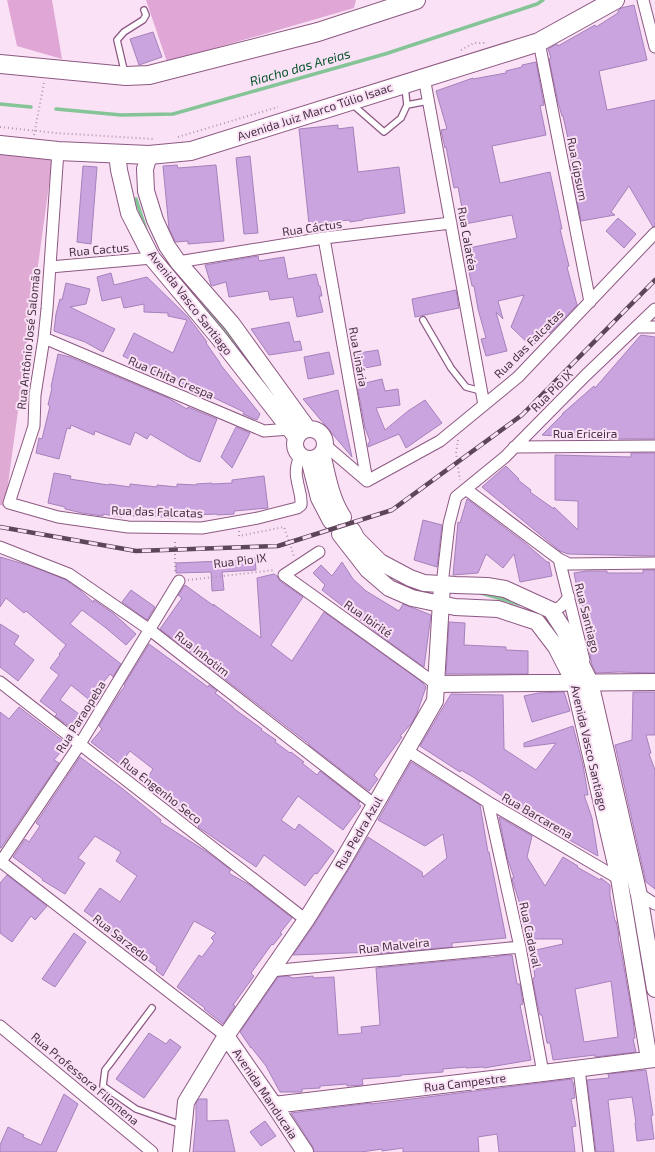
<svg xmlns="http://www.w3.org/2000/svg" width="655" height="1152" viewBox="0 0 655 1152" font-family="'Exo 2',sans-serif">
<style>
.green{fill:#dfabd5}
.forest{fill:#e0a6d5}
.lines{fill:none;stroke-linecap:round;stroke-linejoin:round}
.stream{stroke:#84c497;stroke-width:3.5}
.building{fill:#caa4df;stroke:#a681bb;fill-rule:evenodd}
.lane-casing{stroke:#8d5883;stroke-width:8}
.street-casing{stroke:#8d5883;stroke-width:13}
.secondary-casing{stroke:#8d5883;stroke-width:18}
.primary-casing{stroke:#8d5883;stroke-width:20}
.path{stroke:#b098ac;stroke-width:2;stroke-dasharray:1 3;stroke-linecap:butt}
.lane{stroke:#fff;stroke-width:5.5}
.street{stroke:#fff;stroke-width:11}
.secondary{stroke:#fff;stroke-width:16}
.primary{stroke:#fff;stroke-width:18}
.rail-casing{stroke:#5e465a;stroke-width:4.5}
.rail{stroke:#fae1f5;stroke-width:3;stroke-dasharray:9;stroke-linecap:butt}
.labels{text-anchor:middle;stroke-width:4;stroke-linejoin:round;paint-order:stroke}
.street-label{font-size:12px;fill:#4a3246;stroke:#fae1f5}
.water-label{font-size:13px;font-style:italic;fill:#05542b;stroke:#fae1f5}
</style>
<rect width="100%" height="100%" fill="#fae1f5"/>
<path class="green" d="M0,150L53,156L5,506L0,505Z"/>
<path class="forest" d="M7,0H52L62,59L17,46Z
M146,0H356L354,8L167,62Z"/>
<g class="lines">
<path class="stream" d="M0,104L31,107
M56,109L121,115L173,114L385,54L537,4L543,0
M136,199L146,230
M199,302L225,330L255,372
M481,593L519,604
M548,625L558,635"/>
</g>
<path class="building" d="M634,5L647,60L599,71L607,110L655,100V226L653,227L629,186L611,212L615,215L581,221L570,165H572L567,143H569L563,116H562L558,102L549,59L551,58L548,49L557,44L558,46L595,25L596,27L618,13V11L621,8Z
M153,32L162,57L139,65L130,39Z
M536,62L544,105L540,106L546,135L492,146L500,183L550,172L562,229H560L569,266L567,267L577,305L550,333L548,331L532,347L511,327L524,295L498,301L503,319L496,312L507,351L486,356L481,339L486,338L478,309L474,286H472L464,249L517,238L512,215L465,224L458,187L454,188L446,147L445,148L441,130L447,129L436,91L473,78V79L506,73V71L522,67V65Z
M338,125V129L353,127L358,172L399,167L405,213L363,219V220L350,222V220L309,224L299,129Z
M250,156L258,233L244,234L236,158Z
M177,165L178,168L216,165L224,241L188,244V241L176,242L175,241L169,229L163,166Z
M83,166L97,167L91,244L77,242Z
M618,218L636,234L624,248L606,231Z
M258,256L259,261L284,257L288,279L316,274L319,286H320L322,296H319L323,312L297,317L293,297L270,300L268,291L229,297L226,282L212,286L211,285L205,265Z
M111,273L114,285L147,277L188,317L198,330L207,342L206,343L220,363V364L260,414L257,420L243,414L244,412L206,394L205,395L160,373V374L145,367L123,356L134,333L173,353L187,320L168,316V313L144,312V304L124,308L121,297L102,301L97,277Z
M66,283L90,289L86,304L70,307L115,329L103,352L85,342L54,331L56,314L60,299L62,300Z
M456,290L459,308L415,317L412,299Z
M289,322L294,342L300,341L302,350L269,355L251,329Z
M641,335L655,337V439H595L542,435L563,414H562L594,386L595,388Z
M378,350L381,365L354,370L352,354Z
M329,352L334,374L308,379L304,357Z
M58,354L70,357L168,398L187,409L188,407L217,419L200,462L190,458L150,434L147,439L135,432L130,445L95,431L94,435L71,425L70,429L67,428L59,459L36,453L39,438L42,439L50,406L48,405L52,388L51,387Z
M382,379L385,391L398,389L400,405L376,408L385,430L408,411L425,400L442,423L406,448L399,434L368,447V444L370,441L365,428L357,385Z
M338,390L346,430L352,457L303,399Z
M236,427L250,433L232,468L221,457Z
M631,453H655V556L568,554L560,551L482,487L506,466L519,479L518,480L531,490L530,492L554,509V507L578,530V501L555,500V455L631,457Z
M54,473L71,476L70,479L108,485L109,484L130,487V484L157,487V485L177,487V484L196,485V484L212,483V484L232,483V480L264,476L268,508L234,511V514L217,515V514L194,515V516L171,515V518L144,515V517L122,515V517L103,514V516L82,513L65,509V507L48,503Z
M467,499L525,543L547,562H549L552,576L520,582L514,554L503,568L486,554L478,573L453,575L458,522L460,523Z
M423,520L442,525L437,567L414,560Z
M0,557L31,566L66,580L80,590L93,602L94,600L114,614L136,634L126,645L106,628L82,610L70,624L121,664L113,677L110,674L98,689L101,691L92,702L71,685L60,700L83,717L74,730L55,716L57,714L40,701L59,675L50,668L60,655L59,654L66,645L26,611L24,613L6,598L0,607Z
M255,558L256,570L222,572L224,590L212,591L211,572L176,573V563L244,560V559Z
M342,562L353,579L366,591L399,611L403,604L431,615L424,667L378,634L322,590L325,585L313,573L321,565L332,576Z
M643,570H655V673L619,672L596,673L592,665L586,634L588,633L582,603H580L574,573L586,571H607V573H643Z
M274,574L277,576L280,581L303,597L271,645L292,661L324,612L422,682L426,687L417,713L412,723L400,736L402,737L374,775L378,779L369,791L309,745V744L160,629L182,598L178,595L185,585L214,606L213,604L261,638L257,578Z
M131,590L155,607L147,620L122,602Z
M449,622L465,623L464,645L506,647V650L528,651V674H446Z
M0,624L19,636L14,644L34,660L18,681L0,667Z
M149,644L208,687L209,685L217,691L215,693L233,707V708L262,729L261,730L276,740L275,742L290,753L291,752L304,762L302,763L317,775L320,771L360,802L358,804L361,806L343,830L298,796L281,820L295,830L299,824L334,851L317,874L315,873L305,886L264,855L256,867L198,827L199,826L185,816L186,815L144,783L153,769L130,751L120,764L91,742L102,729L99,726L119,694L125,686L124,685Z
M564,692L570,711L532,722L524,696L538,693Z
M633,692H655V735H646L651,753L649,754L655,770V889L646,882L615,745L632,740Z
M451,694L503,695L504,749L536,770L556,743L524,747V743L573,726L583,765L588,795H584L592,818L598,856L564,837L473,777L461,770L460,772L420,746Z
M19,707L67,744L54,760L59,763L1,848H0V712L9,719Z
M80,757L123,789L161,820L160,822L207,852L231,870L229,872L230,874L250,885L292,918L280,933L282,934L273,945L272,944L251,973L254,976L233,1005L235,1006L223,1024L204,1009L205,1008L177,987L199,955L202,957L214,941L211,938L216,933L194,921L163,976L156,970L157,967L128,945L101,928L104,925L84,911L100,888L120,902L137,876L116,861L121,852L95,836L78,858L85,863L65,894L42,880L43,879L13,857L25,839L29,842L40,826L36,823Z
M411,762L480,805L488,852H489L506,938L452,943V947L375,954V952L293,955L314,925L349,869L368,837L422,872L423,877L447,858L443,834L425,846L378,820Z
M499,817L532,836L527,857L545,886L563,857L578,866L577,867L600,880L601,878L610,885V896L615,921H616L619,936L618,937L622,956L633,1020L635,1038L633,1039L636,1052L595,1057V1055L553,1060L550,1043H547L542,1015H540L537,1002L533,981V978L535,977L531,951L563,944L562,939H528L522,911L512,879V878H514L507,857ZM611,981L618,1037L584,1042L575,989Z
M7,875L47,906L35,920L31,916L12,942L0,933V883Z
M74,933L86,942L55,987L42,979Z
M505,955H512L517,984H520L523,1004L520,1005L531,1060L484,1068V1067L466,1068V1067L443,1069V1072L401,1075V1076L362,1079L363,1085L347,1086V1084L320,1086V1088L302,1089V1092H280L266,1066L251,1047V1048L240,1032L278,977L287,976L293,978L313,976V978L334,977L338,1035L362,1033L361,1027L380,1025L376,968L490,957V958Z
M149,1033L166,1044L170,1039L181,1047L144,1098L116,1079Z
M646,1070L653,1115L651,1116L654,1139L637,1141L635,1123H636L632,1097L608,1100L614,1152H596L587,1080L609,1078L608,1074Z
M572,1079V1082H573L575,1098L571,1099L576,1126L572,1127L575,1152H499L497,1134L478,1137L479,1152H403V1148L382,1151V1149L361,1152H314L313,1147L291,1113L371,1103V1104Z
M64,1094L78,1104L56,1152H0V1145L8,1127L24,1135L23,1137L41,1145Z
M199,1099H207V1121L228,1120L235,1152H193L196,1120V1103Z
M265,1121L276,1136L261,1146L250,1132Z"/>
<g class="lines">
<defs>
<path id="lane" d="M125,74L117,40L124,32L143,20L146,15L144,10
M352,104L384,132L401,118L407,105L405,87
M407,105L428,101
M423,320L451,368L466,387L481,391
M152,1008L109,1065L105,1070L103,1086L136,1109L182,1125"/>
<path id="street" d="M643,0L655,47
M539,42L590,302
M424,77L484,405
M58,151L47,309L44,338L35,395L34,426L9,503L58,517L128,527L202,528L258,518L297,508L301,505C302,495 298,488 297,479C295,471 297,463 300,456
M324,238L367,481
M178,262L324,238L451,223
M50,267L152,258
M637,327H655
M44,338L264,431L290,429
M325,445L367,481
M514,447L655,446
M367,481L440,441L518,377L655,233
M467,490L559,559L569,564L655,563
M0,547L69,574L150,630L375,805
M319,552L284,575L436,684
M559,559L584,660
M442,585L449,524L456,497L505,457L586,375L655,309
M551,610C561,609 563,604 569,597
M0,682L306,920
M406,750L488,802L621,880
M488,802L520,947L543,1073
M0,861L226,1036
M0,863L80,744L179,581
M636,892L655,904
M270,971L520,947
M0,1026L152,1152
M579,1069L589,1152"/>
<path id="secondary" d="M117,153L119,170L129,213L152,258L218,337L296,437
M149,155L145,169L146,191L155,220L167,246L178,262L232,324L308,429
M295 444a15 15 0 1 1 30 0a15 15 0 1 1-30 0Z
M322,453C327,475 331,499 343,517
M309,459L319,498L331,521
M352,530L357,539L380,562L410,578L424,583L456,585L487,586L505,589L551,610L564,630L590,682L639,895L655,989
M340,534L368,570L389,588L412,598L455,607L498,609L537,622L556,647L574,682L619,878L649,1059
M436,684L655,682
M226,1036L274,1105L305,1152
M274,1105L543,1073L655,1059
M181,1152L186,1102L226,1036L306,920L341,864L435,701L442,585"/>
<path id="primary" d="M0,64L126,76L149,75L318,32L416,0
M0,145L58,151L149,155L191,151L539,42L615,0"/>
</defs>
<use href="#lane" class="lane-casing"/>
<use href="#street" class="street-casing"/>
<use href="#secondary" class="secondary-casing"/>
<use href="#primary" class="primary-casing"/>
<path class="path" d="M461,50L474,43H485
M0,127L56,133L154,139
M34,135L44,83
M178,137L278,107
M458,440L456,453L460,480
M239,531V536L284,527L294,556
M175,571V539
M188,580L275,570"/>
<use href="#lane" class="lane"/>
<use href="#street" class="street"/>
<use href="#secondary" class="secondary"/>
<use href="#primary" class="primary"/>
<defs>
<path id="rail" d="M0,527L136,551L278,546L392,510L522,415L655,280"/>
</defs>
<use href="#rail" class="rail-casing"/>
<use href="#rail" class="rail"/>
</g>
<g class="labels">
<g class="street-label">
<text transform="translate(315 112) rotate(-18)" y="4">Avenida Juiz Marco Túlio Isaac</text>
<text transform="translate(577 169) rotate(79)" y="4">Rua Gipsum</text>
<text transform="translate(312 228) rotate(-8)" y="4">Rua Cáctus</text>
<text transform="translate(467 239) rotate(80)" y="4">Rua Calatéa</text>
<text transform="translate(99 250) rotate(-5)" y="4">Rua Cactus</text>
<text transform="translate(190 303) rotate(52)" y="4">Avenida Vasco Santiago</text>
<text transform="translate(29 339) rotate(-84)" y="4">Rua Antônio José Salomão</text>
<text transform="translate(529 344) rotate(-45)" y="4">Rua das Falcatas</text>
<text transform="translate(358 357) rotate(80)" y="4">Rua Linária</text>
<text transform="translate(171 378) rotate(23)" y="4">Rua Chita Crespa</text>
<text transform="translate(552 391) rotate(-45)" y="4">Rua Pio IX</text>
<text x="585" y="438">Rua Ericeira</text>
<text transform="translate(157 512) rotate(2)" y="4">Rua das Falcatas</text>
<text transform="translate(240 561) rotate(-7)" y="4">Rua Pio IX</text>
<text transform="translate(587 618) rotate(76)" y="4">Rua Santiago</text>
<text transform="translate(368 619) rotate(35)" y="4">Rua Ibirité</text>
<text transform="translate(202 654) rotate(38)" y="4">Rua Inhotim</text>
<text transform="translate(81 717) rotate(-58)" y="4">Rua Paraopeba</text>
<text transform="translate(589 748) rotate(77)" y="4">Avenida Vasco Santiago</text>
<text transform="translate(161 791) rotate(38)" y="4">Rua Engenho Seco</text>
<text transform="translate(537 816) rotate(30)" y="4">Rua Barcarena</text>
<text transform="translate(359 833) rotate(-60)" y="4">Rua Pedra Azul</text>
<text transform="translate(530 935) rotate(78)" y="4">Rua Cadaval</text>
<text transform="translate(121 938) rotate(38)" y="4">Rua Sarzedo</text>
<text transform="translate(394 946) rotate(-6)" y="4">Rua Malveira</text>
<text transform="translate(85 1079) rotate(40)" y="4">Rua Professora Filomena</text>
<text transform="translate(465 1083) rotate(-7)" y="4">Rua Campestre</text>
<text transform="translate(265 1094) rotate(56)" y="4">Avenida Manducaia</text>
</g>
<g class="water-label">
<text transform="translate(300 67) rotate(-16)" y="5">Riacho das Areias</text>
</g>
</g>
</svg>
